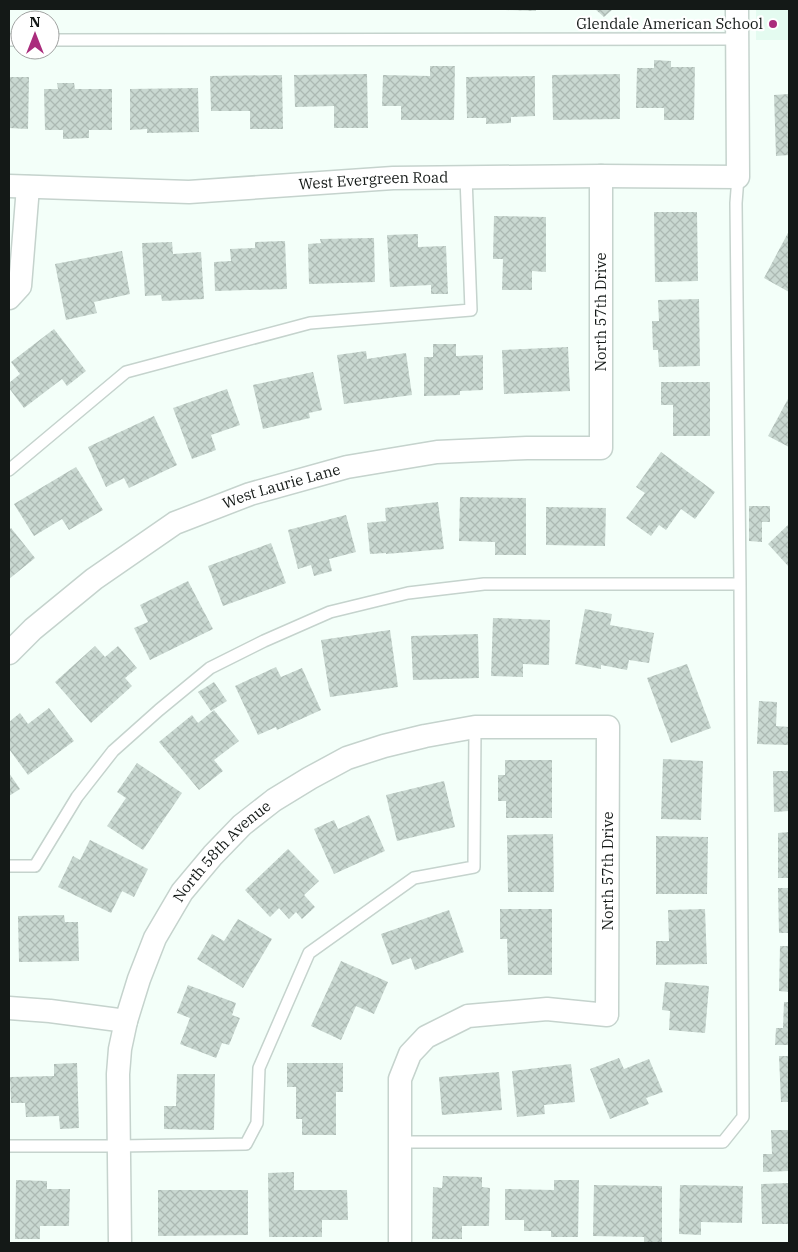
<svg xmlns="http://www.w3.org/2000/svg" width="798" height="1252" viewBox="0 0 798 1252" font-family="'IBM Plex Serif',serif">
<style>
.built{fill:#e4fbf0}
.building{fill:url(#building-cross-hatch)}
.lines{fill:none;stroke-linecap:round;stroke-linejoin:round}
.service-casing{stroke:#c5d3cd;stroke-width:14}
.minor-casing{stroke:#c5d3cd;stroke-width:25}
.service{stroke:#fff;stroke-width:11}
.minor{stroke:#fff;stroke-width:22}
.poi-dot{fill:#aa2c7c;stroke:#fff;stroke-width:2}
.labels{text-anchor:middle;stroke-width:4.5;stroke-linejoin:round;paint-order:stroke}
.poi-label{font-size:15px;fill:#141917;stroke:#fff;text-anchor:end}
.street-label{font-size:15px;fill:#141917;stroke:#fff}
</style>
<defs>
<pattern id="building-cross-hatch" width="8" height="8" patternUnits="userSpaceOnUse" patternTransform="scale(1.25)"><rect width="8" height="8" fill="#c9d8d1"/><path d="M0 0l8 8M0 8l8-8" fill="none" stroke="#acb9b3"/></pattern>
</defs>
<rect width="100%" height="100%" fill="#f3fff9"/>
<path class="built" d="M756,9H789V40H756Z"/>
<path class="building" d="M505,9H536V11L505,10Z
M595,9H613L604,17Z
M654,60L671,61V67H695L694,120H664V108H636L637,68H654Z
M430,66H455L454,120H401V106H382L383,75L430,76Z
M367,74L368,128H334V106L295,107L294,75Z
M620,74V119L553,120L552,75Z
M282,75L283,129H250V111H211L210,76Z
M535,76V116L511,117V123L486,124V118H467L466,77Z
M9,77H29L28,129L9,128Z
M57,83H74L75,89H112V130H89V138L63,139V130H45L44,89H58Z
M198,88L199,132L147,133V129L130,130V89Z
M789,94V155L776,156L774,95Z
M654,212H697L698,281L655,282Z
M494,216L546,217V272L532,271V290H502L503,259H493Z
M789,231V292L764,278Z
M418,234V247L446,246L448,294H431V285L390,287L387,235Z
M374,238L375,282L309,284L308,244L321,243L320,239Z
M285,241L287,289L215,291L214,262L231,261L230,249L255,248V242Z
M172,242L173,254L201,252L204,299L162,301L161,295L145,296L142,243Z
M122,251L130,294L94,302L97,313L66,320L55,264Z
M699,299L700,366L659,367L658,350H653L652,321H659L658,300Z
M54,329L86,371L67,386L62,379L24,408L9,388V383L20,374L11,362Z
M433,344H456V356L483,355V390L460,391V395L424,396V357H433Z
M568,347L570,391L504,394L502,350Z
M366,351L367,359L406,353L412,395L344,404L337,355Z
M313,372L322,410L309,413L310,418L263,429L253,385Z
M661,382H710V436H673V405H661Z
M227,389L240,425L211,435L216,450L192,459L173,408Z
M789,397V447L768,436Z
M154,416L177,465L129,488L124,478L106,487L88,447Z
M661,452L715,492L695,519L681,509L666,530L659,525L651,536L626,518L645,493L636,487Z
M76,467L103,510L69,530L62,519L34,536L14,504Z
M460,497L526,498V555H495V542L459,541Z
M438,502L444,549L386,554V553L370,554L367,523L386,521L385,508Z
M749,506H770V522H762V542L749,541Z
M546,507L606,508L605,546L546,545Z
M346,515L356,552L329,559L332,571L314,576L311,565L298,569L288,530Z
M789,524V567L768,544Z
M11,528L35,558L9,579V530Z
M271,543L286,583L223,606L208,566Z
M188,581L213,629L150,660L134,628L148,622L140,605Z
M585,609L612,614L610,625L654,633L649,663L629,660L627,670L601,665V669L575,664Z
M493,618L550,620L549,665L523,664V677L491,676Z
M390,630L398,687L330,697L321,640Z
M478,634L479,678L413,680L411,636Z
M95,646L105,657L118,646L137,668L125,678L132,686L91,723L55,682Z
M687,664L711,728L671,743L647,678Z
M276,667L281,677L302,668L321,710L277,730L276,727L258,735L235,686Z
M214,682L227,701L211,711L198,692Z
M759,701L777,702L776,726L789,727V745L757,744Z
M49,708L74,741L28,775L9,749V722L20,713L28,724Z
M214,710L239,741L214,760L223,771L199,790L159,742L192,715L198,723Z
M663,759L703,761L701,820L661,819Z
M505,760H552V818H506V801H498V775H505Z
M137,763L182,793L143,850L107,826L126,798L117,792Z
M773,771H789V811L774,812Z
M9,773L20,789L9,796Z
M444,781L455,827L397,841L386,795Z
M369,815L385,851L334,874L314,829L334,820L338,829Z
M789,832V878H778V833Z
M553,834L554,892H508L507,835Z
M656,836L708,837L707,894H656Z
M90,840L148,869L134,897L122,891L111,913L58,887L73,856L80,860Z
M288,849L319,881L304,895L315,907L302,919L296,912L289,919L279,908L270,917L245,890Z
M778,888H789V933H779Z
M500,909H552V975H508L507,939H500Z
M705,909L707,964L656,965V941H669L668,910Z
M449,910L464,952L415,970L411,958L392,965L381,934Z
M64,915L65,922H78L79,961L19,962L18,916Z
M238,919L272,939L243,988L197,959L212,934L224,941Z
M780,946H789V992L779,991Z
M341,961L388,982L374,1014L356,1006L341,1040L311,1026Z
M665,982L709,986L705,1033L669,1030L670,1011L662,1010Z
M188,985L236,1003L232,1015L240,1018L229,1045L222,1043L216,1058L180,1044L190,1018L177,1013Z
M784,1002H789V1045H775L776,1028H783Z
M779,1056H789V1102H781Z
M619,1058L624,1069L649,1059L663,1092L646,1098L649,1104L610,1119L590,1069Z
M77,1063L79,1128L60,1129L59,1116L26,1117L25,1103H11L10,1077L54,1076V1064Z
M287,1063H343V1092H336V1135H302V1119H296V1087H287Z
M571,1064L575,1102L544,1105L545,1114L517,1117L512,1071Z
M499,1072L502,1110L442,1115L439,1077Z
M177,1074H215L214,1130L164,1129V1106H176Z
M771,1130H789V1171L763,1172V1154H772Z
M294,1172V1190H347L348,1220H322V1237H269L268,1173Z
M443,1176L482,1177V1187L490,1188L489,1226H462V1239H432L433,1187L442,1188Z
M16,1180L47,1181V1189H70L69,1226H40V1239H15Z
M554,1180H579L578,1237H551V1231H524V1220H505V1189L554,1190Z
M789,1183V1224H762L761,1184Z
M594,1185L662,1186V1243H644V1237L593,1236Z
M680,1185L743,1186L742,1223L701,1222V1235L679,1234Z
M158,1190H248V1235L158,1236Z"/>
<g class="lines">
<defs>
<path id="service" d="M9,40H20
M50,40L737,39
M9,470L126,372L310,323L471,310L466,177
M9,866H35L77,797L113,751L159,710L210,668L264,641L330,612L408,593L484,584H740
M400,1142H723L743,1117L740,584L736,203L738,177
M9,1146H119L246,1144L257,1123L259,1068L309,953L414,878L474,867L475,727"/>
<g id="minor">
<path id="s1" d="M9,186L189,192L393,178L601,176L738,177L737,9"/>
<path d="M9,298L20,286L28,187"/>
<path id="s2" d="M9,653L33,629L94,579L175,523L250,494L347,467L437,452L527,448H601V176"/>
<path d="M9,1008L50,1011L126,1021"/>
<path id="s3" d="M120,1243L118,1074L120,1049L126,1021L139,979L155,938L182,892L213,855L242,825L274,800L310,778L347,758L384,746L425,736L475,727H608L607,1015L547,1009L468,1016L426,1037L410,1054L400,1079V1243"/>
</g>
</defs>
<use href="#service" class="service-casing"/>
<use href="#minor" class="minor-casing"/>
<use href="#service" class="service"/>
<use href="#minor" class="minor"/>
</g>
<circle class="poi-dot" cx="773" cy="24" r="5"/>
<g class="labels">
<g class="poi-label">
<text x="763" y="29">Glendale American School</text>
</g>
<g class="street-label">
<text dy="5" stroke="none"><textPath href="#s1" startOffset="365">West Evergreen Road</textPath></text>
<text transform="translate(601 312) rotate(-90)" y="5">North 57th Drive</text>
<text dy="5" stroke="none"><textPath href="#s2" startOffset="324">West Laurie Lane</textPath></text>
<text dy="5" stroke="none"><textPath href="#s3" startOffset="421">North 58th Avenue</textPath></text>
<text transform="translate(608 871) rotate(-90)" y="5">North 57th Drive</text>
</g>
</g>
<rect width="798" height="1252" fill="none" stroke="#141917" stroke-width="20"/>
<g transform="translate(35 35)"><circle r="24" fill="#ffffff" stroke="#a1a3a2"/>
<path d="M0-4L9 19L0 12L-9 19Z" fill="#aa2c7c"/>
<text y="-8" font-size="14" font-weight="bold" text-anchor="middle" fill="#141917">N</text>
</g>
</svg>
